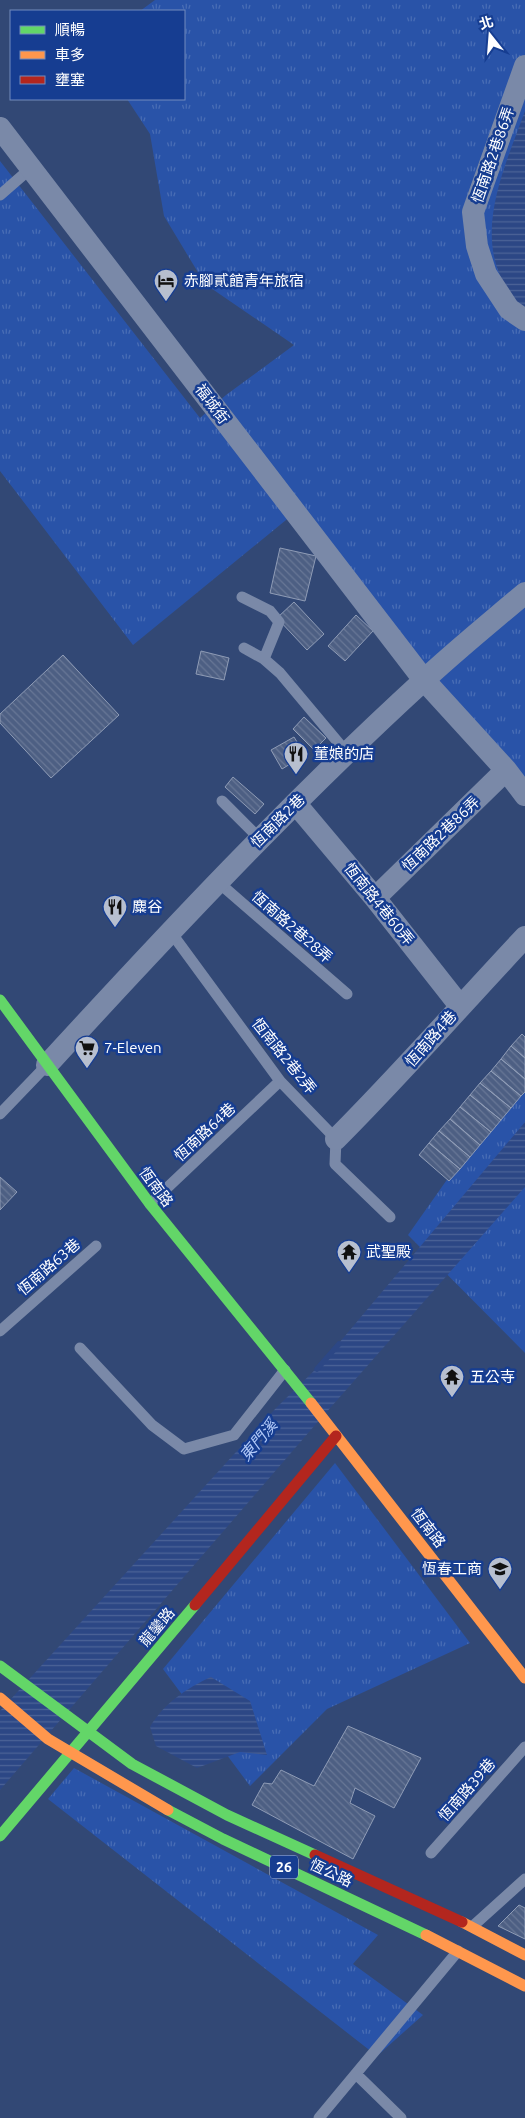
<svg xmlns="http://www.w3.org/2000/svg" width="525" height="2118" viewBox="0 0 525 2118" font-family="Ubuntu,'Noto Sans TC',sans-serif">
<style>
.grass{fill:url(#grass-tufts)}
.water{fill:url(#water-rules)}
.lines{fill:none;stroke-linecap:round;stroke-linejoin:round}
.stream{stroke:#2c4785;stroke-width:5.5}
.building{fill:url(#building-back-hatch);stroke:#8f9cb6}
.lane{stroke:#7a89a8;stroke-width:11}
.street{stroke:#7a89a8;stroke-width:22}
.fast{stroke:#63d668;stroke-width:11}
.slow{stroke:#ff974d;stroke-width:11}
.jam{stroke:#b3261e;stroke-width:11}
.labels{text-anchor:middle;stroke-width:5;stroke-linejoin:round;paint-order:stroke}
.shield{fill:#163d91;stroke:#b9c5de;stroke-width:1}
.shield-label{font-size:14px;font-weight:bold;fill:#fff}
.street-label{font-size:15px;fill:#fff;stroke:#163d91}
.poi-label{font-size:15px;fill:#fff;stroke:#163d91;text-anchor:start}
.water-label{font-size:16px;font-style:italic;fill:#b0c8f7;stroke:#163d91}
</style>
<defs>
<pattern id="grass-tufts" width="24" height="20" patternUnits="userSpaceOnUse" patternTransform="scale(1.25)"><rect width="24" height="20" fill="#2953a8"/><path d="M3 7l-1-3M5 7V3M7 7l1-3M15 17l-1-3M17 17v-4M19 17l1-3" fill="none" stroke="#496db5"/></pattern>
<pattern id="water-rules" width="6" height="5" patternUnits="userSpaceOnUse" patternTransform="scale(1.25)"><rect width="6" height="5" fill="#2c4785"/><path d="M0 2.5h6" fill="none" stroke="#4c6397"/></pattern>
<pattern id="building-back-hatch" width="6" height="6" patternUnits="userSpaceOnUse" patternTransform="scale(1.25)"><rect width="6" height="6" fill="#4d5f83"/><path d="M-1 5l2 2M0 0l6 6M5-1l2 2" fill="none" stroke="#687796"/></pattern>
</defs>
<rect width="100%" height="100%" fill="#324875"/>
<path class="grass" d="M155,0H525V789L297,511L133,645L0,471V161L200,418L226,395L294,345L205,284L164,216L150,134L127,99H184V11H140Z
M525,1069V1353L408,1235Z
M335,1463L470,1643L327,1709L250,1786L163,1669Z
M74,1768L378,1935L353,1964L423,2015L377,2056L48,1799Z"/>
<path class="water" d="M525,111V310C464,252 501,177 525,111Z
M525,1122V1187L309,1432L0,1790V1711L276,1408L323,1362Z
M211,1677L250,1701L267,1755L240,1752L197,1768L156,1746L150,1727C164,1703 187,1688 211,1677Z"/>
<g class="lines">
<path class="stream" d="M317,1369L339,1344"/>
</g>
<path class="building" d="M280,548L316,556L305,601L270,593Z
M294,602L324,634L307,650L277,618Z
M356,615L373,631L345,661L328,646Z
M201,651L229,658L224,680L196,674Z
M63,655L119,715L51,778L0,723V714Z
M304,717L326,738L314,750L293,729Z
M294,737L305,755L282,769L271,750Z
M233,777L264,804L255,814L225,787Z
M522,1034L525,1037V1058L511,1046Z
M511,1046L525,1058V1079L501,1059Z
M501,1059L525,1079V1092L521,1096L491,1071Z
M491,1071L521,1096L511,1108L480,1083Z
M480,1083L511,1108L501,1120L470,1095Z
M470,1095L501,1120L491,1132L460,1107Z
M460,1107L491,1132L480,1145L450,1119Z
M450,1119L480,1145L470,1157L439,1131Z
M439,1131L470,1157L460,1169L429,1143Z
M429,1143L460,1169L449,1181L419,1155Z
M0,1177L17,1192L0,1210Z
M348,1726L421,1758L394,1808L355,1788L350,1803L375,1816L353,1859L252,1805L264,1783L272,1784L281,1770L314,1786Z
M519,1905L525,1908V1939L498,1926Z"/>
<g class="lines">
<path class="lane" d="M0,195L31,168
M242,597L270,611L279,622L264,659
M244,648L264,659L280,673L347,753
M222,801L260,839
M218,882L347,994
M170,931L280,1081L336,1139L335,1164L390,1217
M0,1114L47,1065
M150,1204L280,1081
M0,1331L96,1246
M80,1348L152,1425L184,1449L234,1435L285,1370
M431,1853L525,1747
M473,1926L525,1879
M357,2075L401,2118
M319,2118L458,1951"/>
<path class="street" d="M525,66L473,212L477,246L486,274L509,309L525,320
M0,128L424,680L506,770L525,795
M296,804L375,898L460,1006
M375,898L506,770
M47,1065C168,933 290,803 422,682C455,651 491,622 525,593
M336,1139C401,1074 462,1004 525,937"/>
<path class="fast" d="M0,1000L150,1204L311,1403
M0,1666L132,1764L227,1815L315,1855
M168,1810L223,1839L426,1935
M0,1836L195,1605"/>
<path class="slow" d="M311,1403L525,1678
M0,1698L48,1739L168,1810
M462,1922L525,1955
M426,1935L525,1986"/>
<path class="jam" d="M195,1605L336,1436
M315,1855L462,1922"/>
</g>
<defs>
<symbol id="hotel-pin" viewBox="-11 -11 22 30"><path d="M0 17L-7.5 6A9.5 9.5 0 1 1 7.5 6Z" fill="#b7bfcf" stroke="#163d91"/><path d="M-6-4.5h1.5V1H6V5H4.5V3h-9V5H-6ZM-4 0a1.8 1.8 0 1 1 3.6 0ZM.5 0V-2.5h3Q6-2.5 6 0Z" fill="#111"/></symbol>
<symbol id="restaurant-pin" viewBox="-11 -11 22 30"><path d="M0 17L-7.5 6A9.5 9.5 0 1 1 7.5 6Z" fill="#b7bfcf" stroke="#163d91"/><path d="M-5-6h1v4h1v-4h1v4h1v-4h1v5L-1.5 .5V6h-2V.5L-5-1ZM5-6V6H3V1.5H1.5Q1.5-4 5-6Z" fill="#111"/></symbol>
<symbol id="supermarket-pin" viewBox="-11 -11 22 30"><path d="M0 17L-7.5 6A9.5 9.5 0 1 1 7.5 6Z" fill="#b7bfcf" stroke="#163d91"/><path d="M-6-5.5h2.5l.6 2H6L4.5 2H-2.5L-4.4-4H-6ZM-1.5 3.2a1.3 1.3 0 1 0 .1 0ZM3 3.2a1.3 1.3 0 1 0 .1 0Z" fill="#111"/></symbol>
<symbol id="temple-pin" viewBox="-11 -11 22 30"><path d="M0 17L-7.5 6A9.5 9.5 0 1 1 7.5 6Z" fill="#b7bfcf" stroke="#163d91"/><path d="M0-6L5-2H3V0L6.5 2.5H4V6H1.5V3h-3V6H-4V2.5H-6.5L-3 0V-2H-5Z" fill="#111"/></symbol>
<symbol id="school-pin" viewBox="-11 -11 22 30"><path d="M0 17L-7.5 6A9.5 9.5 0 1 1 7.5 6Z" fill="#b7bfcf" stroke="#163d91"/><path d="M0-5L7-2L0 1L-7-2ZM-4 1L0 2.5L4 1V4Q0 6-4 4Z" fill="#111"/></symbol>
</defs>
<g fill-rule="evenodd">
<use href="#hotel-pin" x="152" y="267" width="28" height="38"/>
<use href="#restaurant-pin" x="282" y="740" width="28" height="38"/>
<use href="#restaurant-pin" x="101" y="893" width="28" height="38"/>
<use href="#supermarket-pin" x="73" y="1034" width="28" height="38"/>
<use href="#temple-pin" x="335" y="1238" width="28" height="38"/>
<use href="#temple-pin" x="438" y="1363" width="28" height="38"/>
<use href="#school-pin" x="486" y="1555" width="28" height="38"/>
</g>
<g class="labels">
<rect class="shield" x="270" y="1855.5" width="28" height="23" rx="4"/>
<g class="shield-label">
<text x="284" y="1872">26</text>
</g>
<g class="street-label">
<text transform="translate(493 155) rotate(-71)" y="5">恆南路2巷86弄</text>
<text transform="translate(212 404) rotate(53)" y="5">福城街</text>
<text transform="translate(278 821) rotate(-45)" y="5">恆南路2巷</text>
<text transform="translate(441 834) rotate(-44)" y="5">恆南路2巷86弄</text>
<text transform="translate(379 904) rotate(51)" y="5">恆南路4巷60弄</text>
<text transform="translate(292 927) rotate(41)" y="5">恆南路2巷28弄</text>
<text transform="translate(431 1039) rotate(-49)" y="5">恆南路4巷</text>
<text transform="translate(284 1056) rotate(51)" y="5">恆南路2巷2弄</text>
<text transform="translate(205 1132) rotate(-43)" y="5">恆南路64巷</text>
<text transform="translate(156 1187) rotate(53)" y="5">恆南路</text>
<text transform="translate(49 1267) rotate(-41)" y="5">恆南路63巷</text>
<text transform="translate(428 1528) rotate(52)" y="5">恆南路</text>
<text transform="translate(157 1627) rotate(-50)" y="5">龍鑾路</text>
<text transform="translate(467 1790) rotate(-49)" y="5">恆南路39巷</text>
<text transform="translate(331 1873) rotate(25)" y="5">恆公路</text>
</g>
<g class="poi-label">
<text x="184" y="286">赤腳貳館青年旅宿</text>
<text x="314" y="759">董娘的店</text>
<text x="132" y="912">麋谷</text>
<text x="104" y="1053">7-Eleven</text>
<text x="366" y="1257">武聖殿</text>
<text x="470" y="1382">五公寺</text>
<text x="482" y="1574" text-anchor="end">恆春工商</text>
</g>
<g class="water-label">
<text transform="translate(258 1440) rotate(-50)" y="6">東門溪</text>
</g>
</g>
<rect x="10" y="10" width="175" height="90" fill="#163d91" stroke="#738bbd"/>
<rect x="20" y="26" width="25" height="8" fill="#63d668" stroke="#738bbd"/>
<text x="55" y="35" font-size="15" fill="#ffffff">順暢</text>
<rect x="20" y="51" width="25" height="8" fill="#ff974d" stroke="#738bbd"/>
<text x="55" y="60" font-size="15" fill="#ffffff">車多</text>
<rect x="20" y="76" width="25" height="8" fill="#b3261e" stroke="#738bbd"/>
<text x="55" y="85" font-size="15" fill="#ffffff">壅塞</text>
<g transform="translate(490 35) rotate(343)" stroke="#163d91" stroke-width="4" paint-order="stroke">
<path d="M0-4L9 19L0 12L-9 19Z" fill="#ffffff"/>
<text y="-8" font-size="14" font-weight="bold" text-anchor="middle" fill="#ffffff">北</text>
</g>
</svg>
